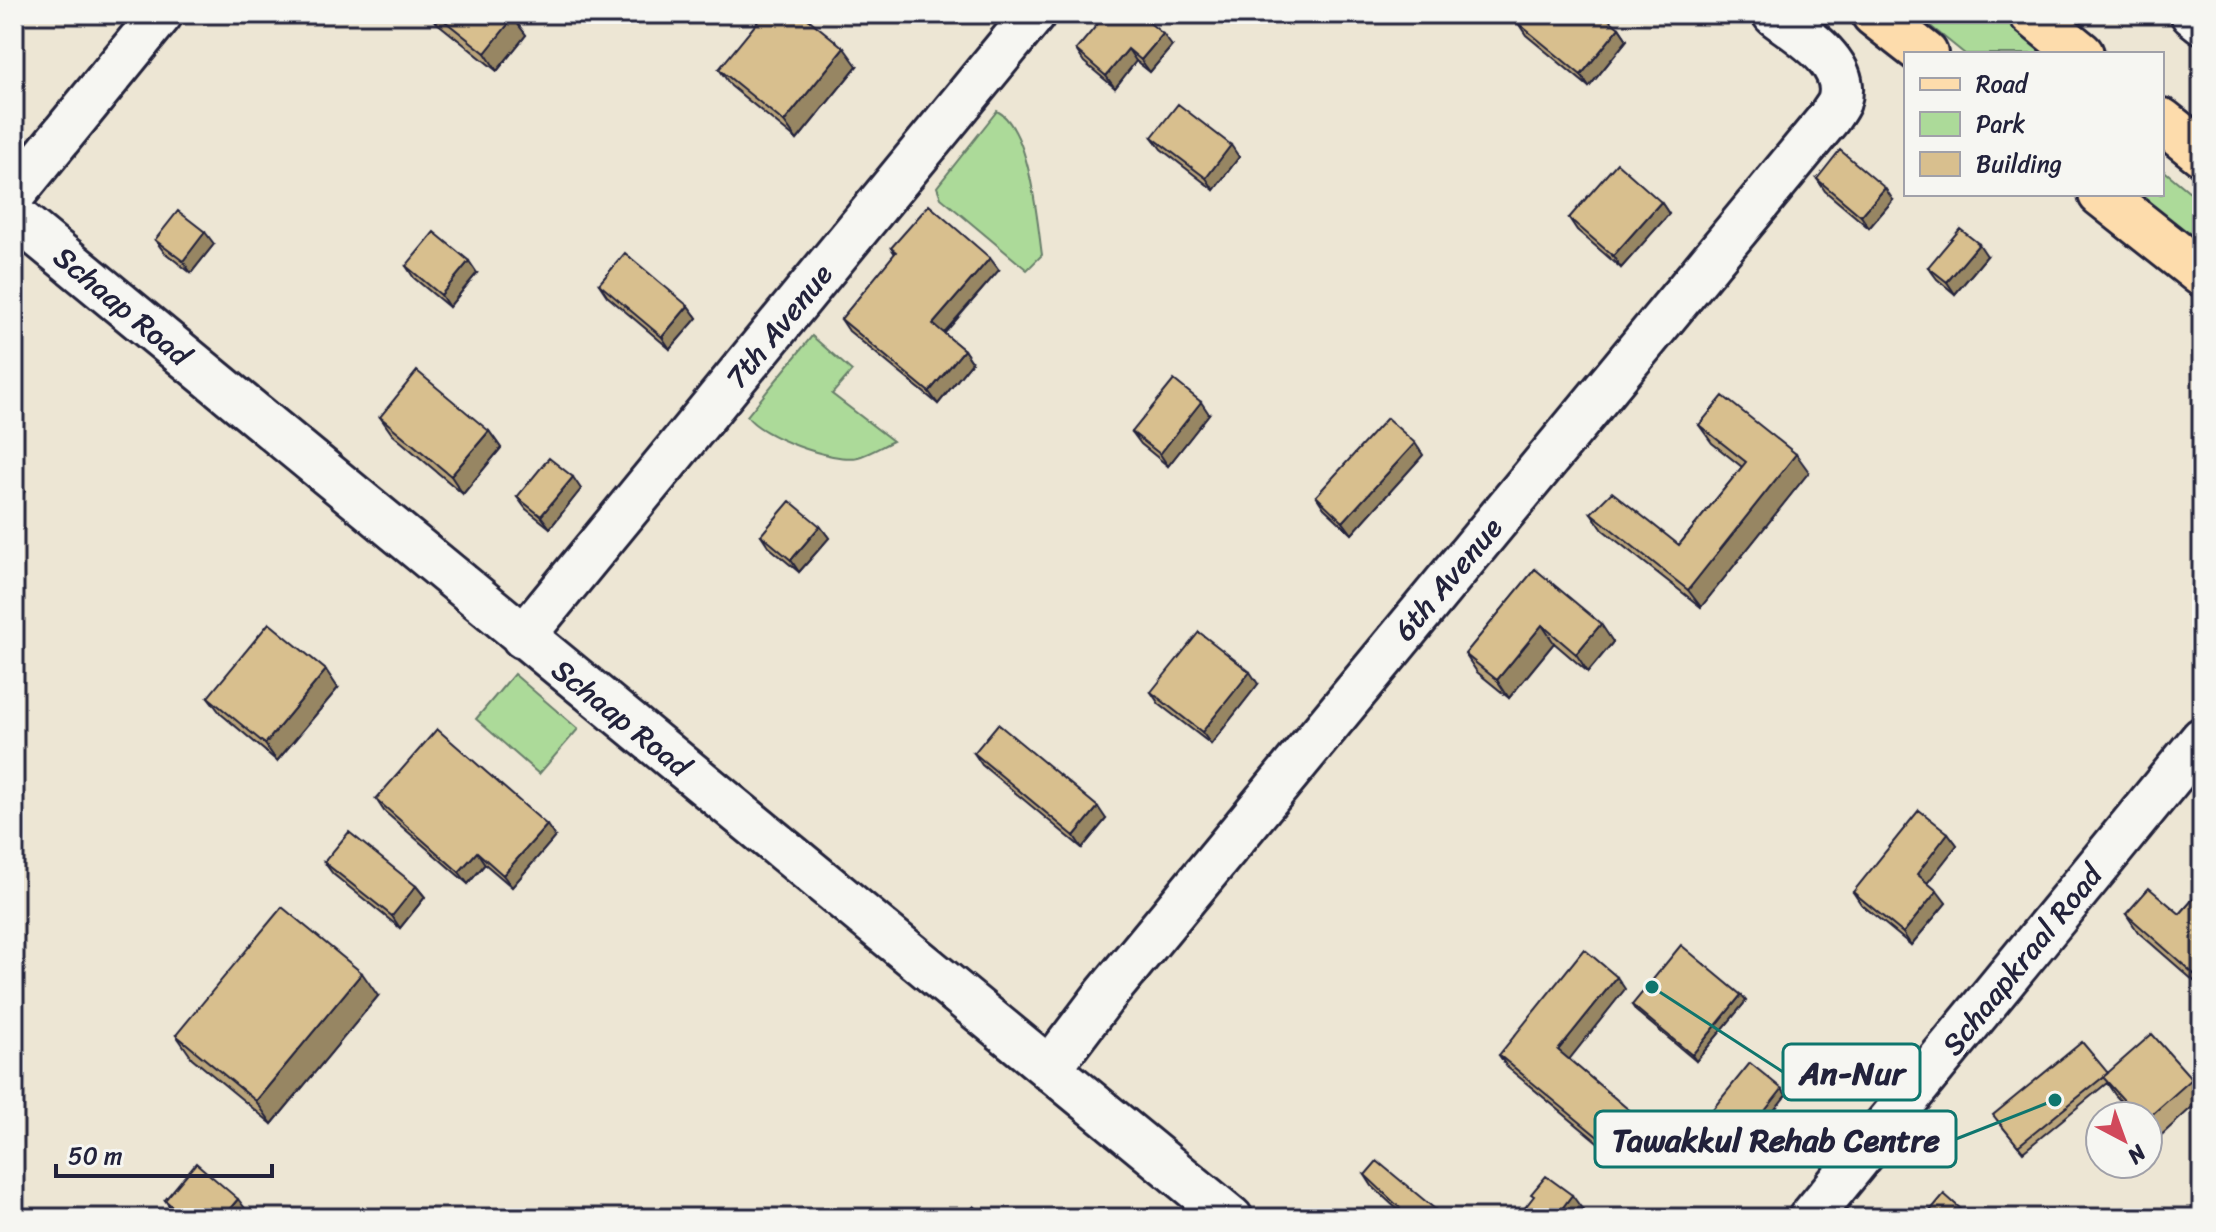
<svg xmlns="http://www.w3.org/2000/svg" width="2216" height="1232" viewBox="0 0 2216 1232" font-family="Sriracha,sans-serif">
<style>
.green{fill:#acda99;stroke:#677e6a;stroke-width:2}
.lines{fill:none;stroke-linecap:round;stroke-linejoin:round}
.minor-casing{stroke:#22223b;stroke-width:48}
.major-casing{stroke:#22223b;stroke-width:50}
.minor{stroke:#f6f6f2;stroke-width:42}
.major{stroke:#fddcac;stroke-width:44}
.wall{fill:#baa47a;stroke:#22223b;stroke-width:2}
.shaded-wall{fill:#978663;stroke:#22223b;stroke-width:2}
.building{fill:#d8bf8e;stroke:#22223b;stroke-width:2}
.labels{text-anchor:middle;stroke-width:7;stroke-linejoin:round;paint-order:stroke}
.street-label{font-size:30px;fill:#22223b;stroke:#f6f6f2}
.leader{fill:none;stroke:#0f766e;stroke-width:3}
.callout-dot{fill:#0f766e;stroke:#f6f6f2;stroke-width:3}
.callout{fill:#f6f6f2;stroke:#0f766e;stroke-width:3}
.callout-label{font-size:32px;text-anchor:middle;font-weight:bold;fill:#22223b}
</style>
<rect width="100%" height="100%" fill="#ede6d4"/>
<filter id="ink" filterUnits="userSpaceOnUse"><feTurbulence type="fractalNoise" baseFrequency=".0125" numOctaves="2"/><feDisplacementMap in="SourceGraphic" scale="16" xChannelSelector="R" yChannelSelector="G"/><feConvolveMatrix kernelMatrix="1 2 1 2 8 2 1 2 1" color-interpolation-filters="sRGB"/></filter>
<g filter="url(#ink)">
<path class="green" d="M1910,14H2004L2049,54H1965L1928,24Z
M997,111C1030,128 1037,220 1042,255L1027,270L941,198L937,187Z
M2162,169L2202,202V247L2137,194H2162Z
M812,336L852,371L832,394L893,441C882,446 870,454 858,457C834,463 760,436 747,416Z
M514,674L578,729L539,774L476,719Z"/>
<g class="lines">
<defs>
<path id="minor" d="M2192,14L2202,22
M14,194L161,14
M14,216L1231,1218
M523,637L1034,14
M1049,1069L1102,999L1829,118C1832,113 1837,107 1839,102C1852,62 1799,34 1774,14
M1810,1218L2202,739"/>
<path id="major" d="M1874,14L1925,54
M2032,14L2081,54
M2162,121L2202,153
M2101,194L2202,274"/>
</defs>
<use href="#minor" class="minor-casing"/>
<use href="#major" class="major-casing"/>
<use href="#minor" class="minor"/>
<use href="#major" class="major"/>
</g>
<path class="wall" d="M426,14H509L513,18L526,35L497,71Z
M1518,23L1619,28L1627,40L1589,87L1526,35Z
M1172,46L1150,72L1136,61L1115,88L1084,62L1076,50Z
M857,66L797,140L731,86L719,69Z
M1152,137L1239,157L1214,190L1161,149Z
M1817,179L1893,200L1869,228L1825,191Z
M1661,202L1669,214L1621,268L1577,230L1569,218Z
M155,240L214,244L191,273L164,252Z
M891,248L999,270L944,334L964,350L972,362L938,404L849,331L841,319L895,254Z
M1987,256L1955,294L1937,279L1928,267Z
M406,266L477,273L449,307L414,278Z
M599,284L688,306L697,318L670,349L607,296Z
M1209,414L1168,466L1141,444L1132,432Z
M380,417L489,431L501,448L463,494L392,434Z
M1699,425L1809,472L1701,607L1603,530L1591,513L1679,545L1742,467L1712,443Z
M1423,455L1352,534L1324,508L1316,496Z
M581,489L550,528L526,509L517,497Z
M820,526L829,538L799,572L769,547L761,535Z
M1535,569L1613,642L1588,672L1554,643L1509,698L1477,672L1465,654Z
M1258,684L1211,744L1159,704L1151,692Z
M338,688L277,761L221,714L208,697Z
M974,753L1106,819L1082,848L982,765Z
M376,799L555,837L512,887L485,864L468,884L384,811Z
M1948,833L1957,845L1927,883L1946,903L1911,945L1861,904L1853,892Z
M324,862L416,886L425,897L400,928L333,874Z
M2202,889V988L2138,932L2126,914H2180Z
M1625,989L1569,1059L1638,1122L1612,1154L1507,1067L1499,1055Z
M1741,995L1746,1001L1696,1061L1636,1011L1632,1005Z
M378,996L272,1124L192,1058L176,1035Z
M2107,1073L2192,1079L2202,1094V1098L2156,1140L2148,1131V1116H2134L2115,1095L2107,1083L2023,1152L1998,1121Z
M1782,1089L1786,1095L1732,1164L1699,1137L1695,1131Z
M1365,1175L1441,1214L1444,1218H1392L1398,1210L1372,1186Z
M165,1200L247,1211L241,1218H179L173,1212Z"/>
<path class="shaded-wall" d="M513,18L526,35L497,71L485,53Z
M1619,28L1627,40L1589,87L1581,75Z
M1163,34L1172,46L1150,72L1141,60Z
M844,48L857,66L797,140L784,122Z
M1128,49L1136,61L1115,88L1106,76Z
M14,109L19,116L14,122Z
M1231,145L1239,157L1214,190L1206,178Z
M1885,188L1893,200L1869,228L1861,216Z
M1661,202L1669,214L1621,268L1613,256Z
M205,232L214,244L191,273L183,261Z
M1979,244L1987,256L1955,294L1947,282Z
M990,258L999,270L941,336L933,324Z
M469,261L477,273L449,307L441,295Z
M688,306L697,318L670,349L662,337Z
M964,350L972,362L938,404L929,392Z
M1201,402L1209,414L1168,466L1160,454Z
M489,431L501,448L463,494L451,476Z
M1415,443L1423,455L1352,534L1343,522Z
M1796,454L1809,472L1701,607L1688,590Z
M573,477L581,489L550,528L541,516Z
M17,479L25,491L14,505V483Z
M820,526L829,538L799,572L791,560Z
M1601,624L1613,642L1588,672L1576,654Z
M1542,625L1554,643L1509,698L1497,680Z
M326,670L338,688L277,761L265,744Z
M1250,672L1258,684L1211,744L1202,732Z
M1098,807L1106,819L1082,848L1074,836Z
M547,825L555,837L512,887L503,875Z
M1948,833L1957,845L1925,886L1917,874Z
M477,852L485,864L468,884L459,872Z
M416,886L425,897L400,928L392,916Z
M1937,891L1946,903L1911,945L1903,933Z
M2202,967V985L2195,975Z
M362,973L378,996L272,1124L256,1101Z
M1617,977L1625,989L1567,1062L1558,1050Z
M1741,995L1746,1001L1696,1061L1692,1055Z
M1782,1089L1786,1095L1732,1164L1728,1158Z
M1629,1110L1638,1122L1612,1154L1604,1142Z
M1572,1195L1585,1213L1581,1218H1555Z
M238,1199L247,1211L241,1218H222Z"/>
<path class="building" d="M436,14H509L513,18L485,53Z
M764,14H802L844,48L784,122L719,69Z
M1106,14H1139L1163,34L1141,60L1128,49L1106,76L1076,50Z
M1526,14H1602L1619,28L1581,75L1518,23Z
M1178,104L1231,145L1206,178L1152,137Z
M1840,150L1885,188L1861,216L1817,179Z
M1617,163L1661,202L1613,256L1569,218Z
M929,205L990,258L933,324L964,350L929,392L841,319L896,252L891,248Z
M178,211L205,232L183,261L155,240Z
M1960,229L1979,244L1947,282L1928,267Z
M434,232L469,261L441,295L406,266Z
M625,253L688,306L662,337L599,284Z
M417,371L489,431L451,476L380,417Z
M1174,380L1201,402L1160,454L1132,432Z
M1723,396L1796,454L1688,590L1591,513L1612,492L1679,545L1746,462L1699,425Z
M1387,418L1415,443L1343,522L1316,496Z
M549,458L573,477L541,516L517,497Z
M790,501L820,526L791,560L761,535Z
M1535,569L1601,624L1576,654L1542,625L1497,680L1465,654Z
M269,623L326,670L265,744L208,697Z
M1199,632L1250,672L1202,732L1151,692Z
M998,724L1098,807L1074,836L974,753Z
M437,729L547,825L503,875L477,852L459,872L376,799Z
M1919,810L1948,833L1917,874L1937,891L1903,933L1853,892Z
M349,832L416,886L392,916L324,862Z
M2149,888L2180,914L2202,889V967L2195,975L2126,914Z
M282,907L362,973L256,1101L176,1035Z
M1681,945L1741,995L1692,1055L1632,1005Z
M1584,949L1617,977L1558,1050L1629,1110L1604,1142L1499,1055Z
M2152,1034L2192,1079L2148,1118V1116H2138L2103,1077Z
M2082,1042L2108,1073L2018,1146L1993,1115Z
M1750,1063L1782,1089L1728,1158L1695,1131Z
M1377,1161L1441,1214L1437,1218H1392L1400,1208L1365,1175Z
M196,1163L238,1199L222,1218H185L165,1200Z
M1546,1176L1572,1195L1555,1218H1517L1534,1196L1531,1194Z
M1944,1194L1971,1218H1924Z
M974,1206L988,1218H962Z"/>
</g>
<g class="labels">
<g class="street-label">
<text transform="translate(122 306) rotate(40)" y="10">Schaap Road</text>
<text transform="translate(779 326) rotate(-51)" y="10">7th Avenue</text>
<text transform="translate(1448 579) rotate(-50)" y="10">6th Avenue</text>
<text transform="translate(621 718) rotate(39)" y="10">Schaap Road</text>
<text transform="translate(2022 960) rotate(-51)" y="10">Schaapkraal Road</text>
</g>
</g>
<path class="leader" d="M1652 987L1783 1072M2055 1100L1956 1139"/>
<g class="callout-dot">
<circle cx="1652" cy="987" r="8"/>
<circle cx="2055" cy="1100" r="8"/>
</g>
<g class="callout">
<rect x="1783" y="1044" width="137" height="56" rx="8"/>
<rect x="1595" y="1111" width="361" height="56" rx="8"/>
</g>
<g class="callout-label">
<text x="1852" y="1084">An-Nur</text>
<text x="1776" y="1151">Tawakkul Rehab Centre</text>
</g>
<rect width="2216" height="1232" fill="none" stroke="#f6f6f2" stroke-width="48"/>
<rect x="24" y="24" width="2168" height="1184" fill="none" stroke="#22223b" stroke-width="3" filter="url(#ink)"/>
<rect x="1904" y="52" width="260" height="144" fill="#f6f6f2" stroke="#a1a1a9" stroke-width="2"/>
<rect x="1920" y="78" width="40" height="12" fill="#fddcac" stroke="#a1a1a9" stroke-width="2"/>
<text x="1976" y="92" font-size="24" fill="#22223b">Road</text>
<rect x="1920" y="112" width="40" height="24" fill="#acda99" stroke="#a1a1a9" stroke-width="2"/>
<text x="1976" y="132" font-size="24" fill="#22223b">Park</text>
<rect x="1920" y="152" width="40" height="24" fill="#d8bf8e" stroke="#a1a1a9" stroke-width="2"/>
<text x="1976" y="172" font-size="24" fill="#22223b">Building</text>
<g transform="translate(2124 1140) rotate(139)"><circle r="38" fill="#f6f6f2" stroke="#a1a1a9" stroke-width="2"/>
<path d="M0-6L14 30L0 20L-14 30Z" fill="#d1495b"/>
<text y="-12" font-size="22" font-weight="bold" text-anchor="middle" fill="#22223b">N</text>
</g>
<path d="M56 1164v12h216v-12" fill="none" stroke="#22223b" stroke-width="4"/>
<text x="68" y="1164" font-size="24" fill="#22223b" stroke="#f6f6f2" stroke-width="6" paint-order="stroke">50 m</text>
</svg>
